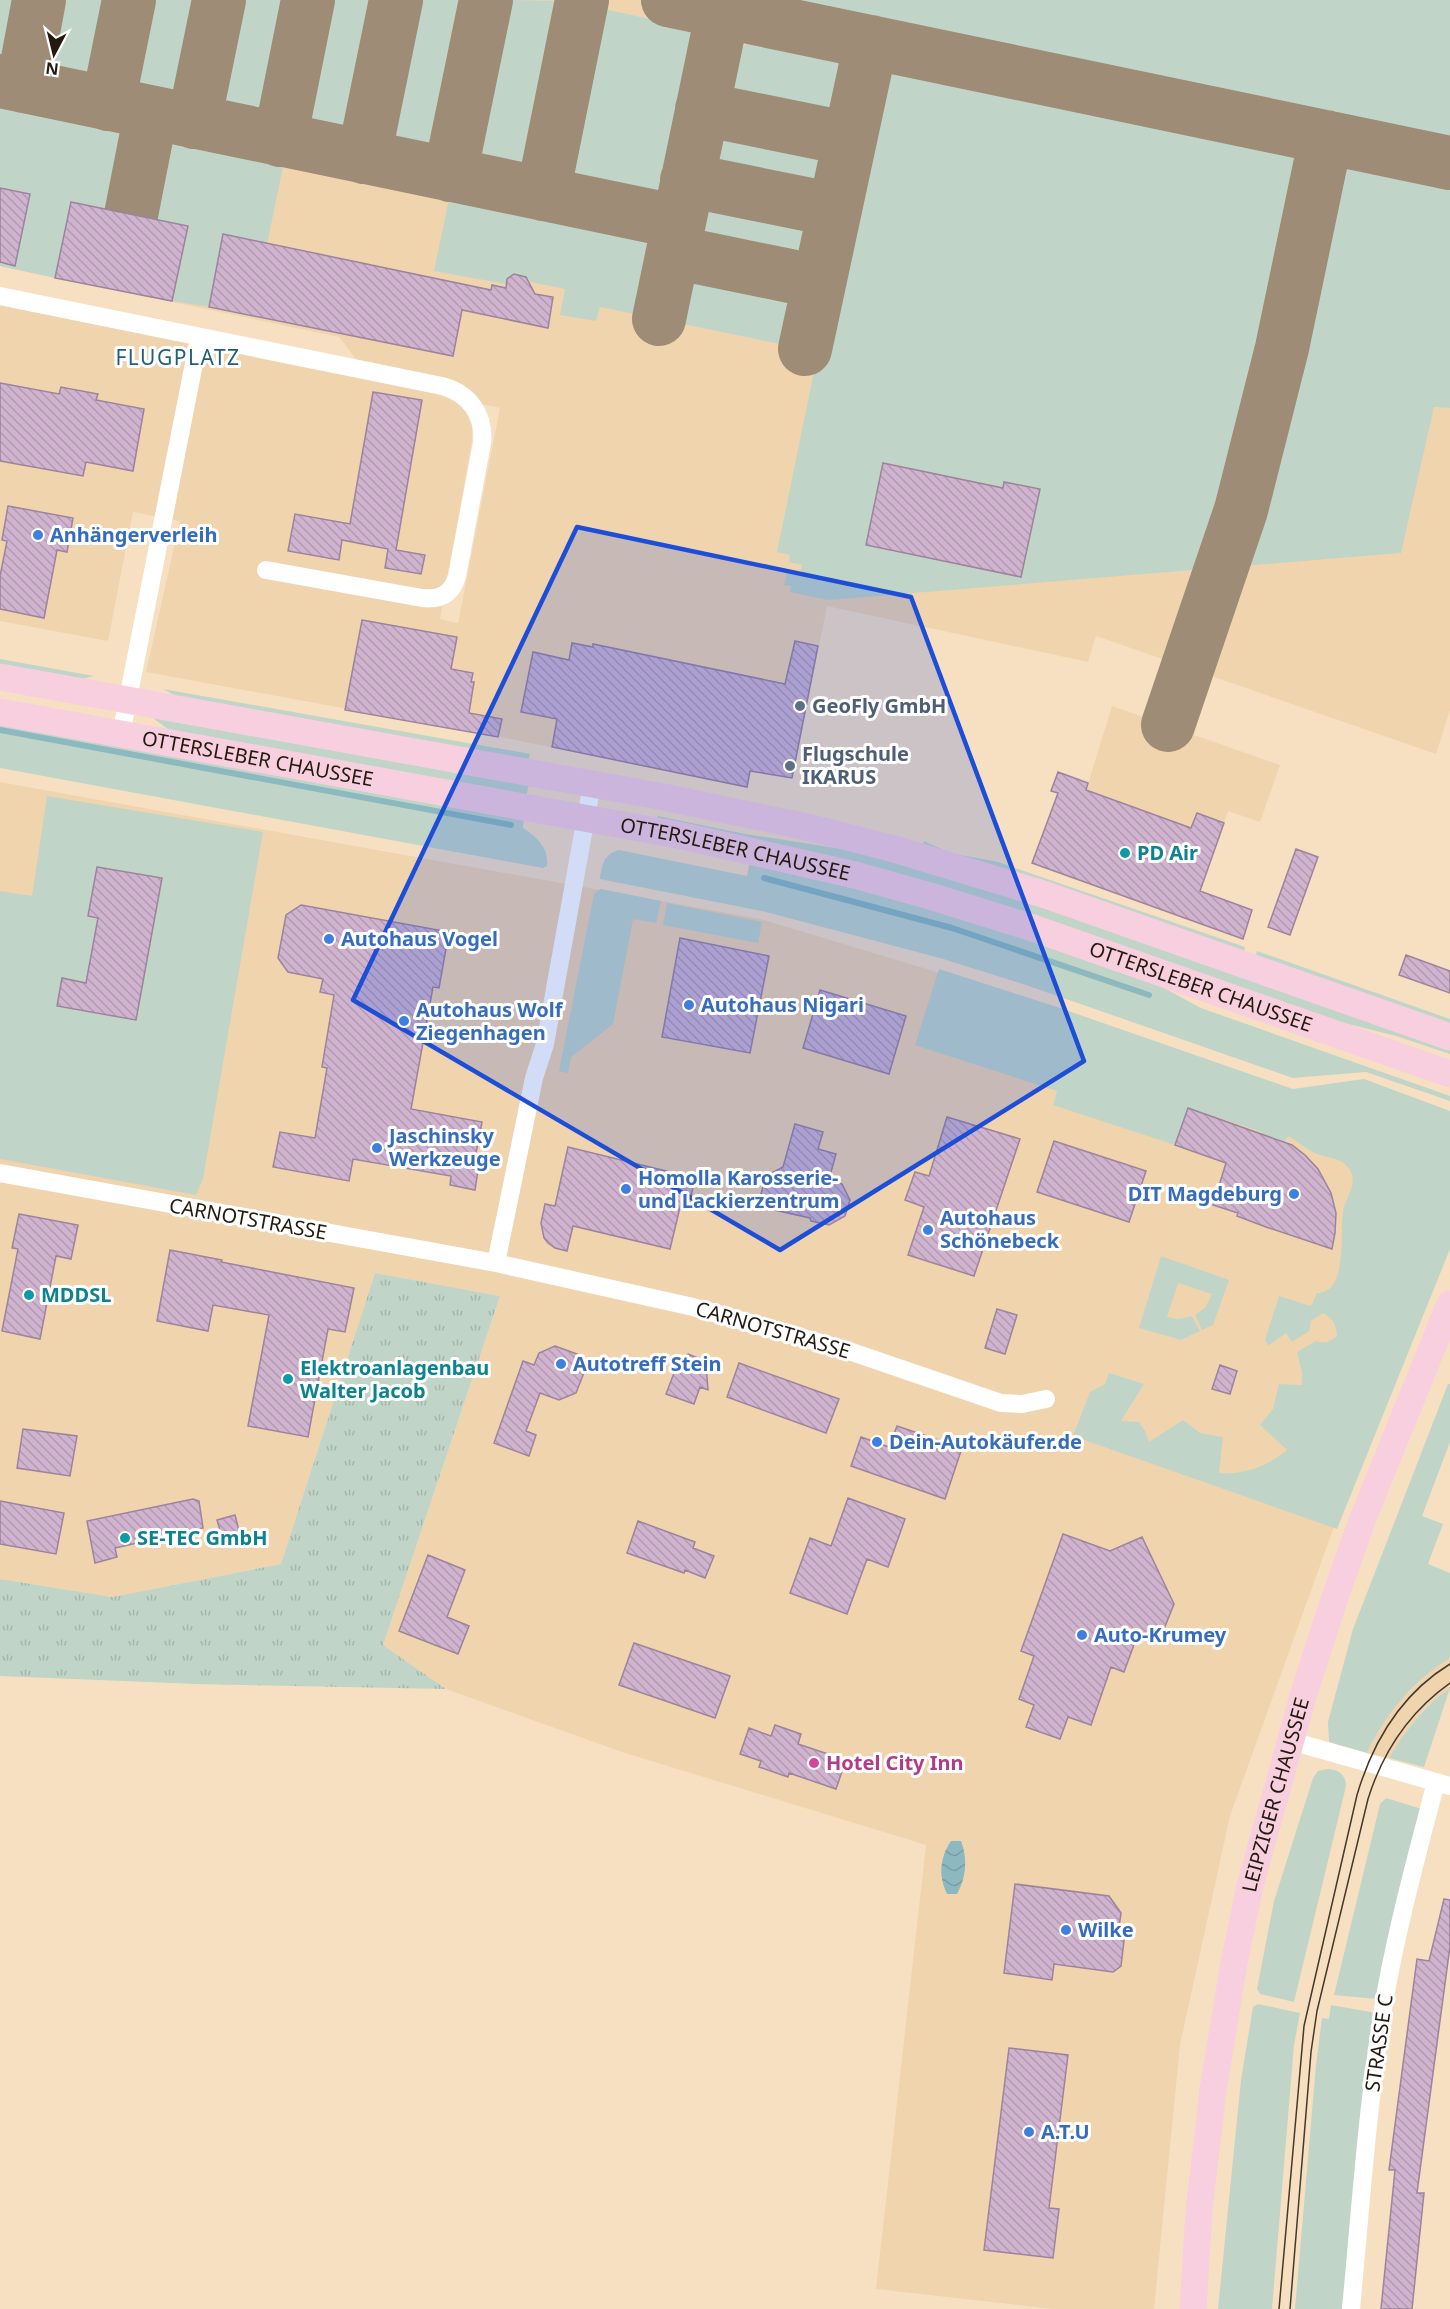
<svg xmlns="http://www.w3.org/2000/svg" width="1450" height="2309" viewBox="0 0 1450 2309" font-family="'Noto Sans',sans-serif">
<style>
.built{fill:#f0d4ae;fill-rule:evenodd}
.green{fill:#c0d5c7}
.park{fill:url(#park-tufts)}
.water{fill:url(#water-waves)}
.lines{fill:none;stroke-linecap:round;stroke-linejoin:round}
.stream{stroke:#8bb9bf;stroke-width:6}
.taxiway{stroke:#9e8c76;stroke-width:54}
.building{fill:url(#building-back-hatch);stroke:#9d839c;stroke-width:1.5}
.street{stroke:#fff;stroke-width:18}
.secondary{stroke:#f8cfde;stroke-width:27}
.tram{stroke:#44392b;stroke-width:1.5}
.marked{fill:#1d4ed8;fill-opacity:0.2;stroke:#1d4ed8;stroke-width:4.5;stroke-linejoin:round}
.shop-dot{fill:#3f7fe0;stroke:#fff;stroke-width:2}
.service-dot{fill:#5c6f8a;stroke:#fff;stroke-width:2}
.culture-dot{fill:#0f9aa8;stroke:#fff;stroke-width:2}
.hotel-dot{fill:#d1479c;stroke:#fff;stroke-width:2}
.labels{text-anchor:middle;stroke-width:6;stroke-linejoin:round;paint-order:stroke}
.shop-label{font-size:20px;font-weight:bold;fill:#366cbe;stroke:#fff;text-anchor:start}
.service-label{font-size:20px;font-weight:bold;fill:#4e5e75;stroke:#fff;text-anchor:start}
.street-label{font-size:20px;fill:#221a0f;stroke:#fff}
.culture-label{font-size:20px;font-weight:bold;fill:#0d838f;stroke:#fff;text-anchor:start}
.hotel-label{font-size:20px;font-weight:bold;fill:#b23c85;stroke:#fff;text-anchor:start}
.neighbourhood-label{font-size:21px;letter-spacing:1.5px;fill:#1f5f7d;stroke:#fff}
</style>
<defs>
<pattern id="park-tufts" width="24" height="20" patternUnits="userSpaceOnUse" patternTransform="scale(1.5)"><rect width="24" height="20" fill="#c0d5c7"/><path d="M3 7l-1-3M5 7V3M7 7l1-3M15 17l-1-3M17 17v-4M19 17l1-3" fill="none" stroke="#a5b6aa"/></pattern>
<pattern id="water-waves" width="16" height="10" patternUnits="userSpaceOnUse" patternTransform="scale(1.5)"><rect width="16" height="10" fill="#8bb9bf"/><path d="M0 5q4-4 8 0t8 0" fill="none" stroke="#789ea3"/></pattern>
<pattern id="building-back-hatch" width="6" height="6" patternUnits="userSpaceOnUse" patternTransform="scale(1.5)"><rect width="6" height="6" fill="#d0b4cf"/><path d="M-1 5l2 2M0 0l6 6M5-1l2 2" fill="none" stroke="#b29ab1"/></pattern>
</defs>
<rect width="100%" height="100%" fill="#f7e0c1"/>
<path class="built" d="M0,0H1450V710L1436,754L1096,636L1088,662L827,606L792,778L750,771L747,787L511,739L146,672L180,521L133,512L108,641L0,621V305L372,380L339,337L0,266ZM448,397L500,408L458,623L440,619L472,441V426L467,414L459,404Z
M1112,706L1280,765L1260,822L1228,811L1224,823L1197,814L1191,828L1086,790Z
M0,782L760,919L1046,1005L1294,1096L1365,1083L1335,1524L1230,1816L1180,2045L1154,2309H1053L876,2289L926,1845L622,1752L446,1689L383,1645L500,1296L375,1273L281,1564L112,1597L0,1579Z
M1450,1658V1688L1425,1708L1408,1729L1389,1758L1367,1753L1384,1720L1401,1699L1434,1668Z"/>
<path class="green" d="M0,0H292L267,121L0,66Z
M323,0H382L353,140L296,128Z
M412,0H471L439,158L382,146Z
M501,0L565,1L530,176L468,164Z
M778,0H1450V140Z
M595,7L686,27L691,32L695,43L696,68L667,203L559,181Z
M750,42L764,43L1321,161L1450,186V408L1434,407L1401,553L828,600L790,592L791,586L784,585L787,573L800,575L802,565L789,562L790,555L777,552L818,352L674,322L729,66L741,48Z
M0,97L285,157L267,244L224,234L209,307L172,301L188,226L71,202L55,278L0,266Z
M451,190L661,234L644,316L600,307L596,321L560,315L565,289L531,282L526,277L514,274L507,279L506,284L434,271Z
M0,659L94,676L82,679L0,667Z
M163,689L530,754L528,762L176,696Z
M153,718L529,784L526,797L173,733Z
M0,723L524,817L523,828C537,837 549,848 547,866L543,868L0,768Z
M47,796L263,832L203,1179L196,1195L0,1159V891L32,896Z
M658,816L745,834L849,850L984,887L1450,1049V1054L1396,1036L1328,1019L657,822Z
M924,841L950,853L998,862L1245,947L1244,951L922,848Z
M619,850L747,876L750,860L965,917L1149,980L1201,1008L1450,1096V1101L1366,1072L1293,1078L1023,984L940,958L766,912L600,879C602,864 604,854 619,850Z
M601,889L661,901L656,923L633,919L613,1024L571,1057L568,1073L559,1071L594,894Z
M667,903L762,922L758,943L663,925Z
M1257,951L1450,1019V1028L1255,958Z
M939,969L1057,1007L1293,1089L1364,1079L1450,1111V1249L1337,1529L1073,1436L1090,1392L1105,1384L1109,1373L1144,1384L1121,1421L1139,1422L1145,1431L1149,1442L1183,1420L1200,1433L1223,1437L1219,1473C1245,1475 1267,1466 1287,1450L1260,1425L1273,1409L1279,1384L1302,1385V1373L1297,1352L1316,1341C1325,1344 1330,1342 1337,1336C1336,1325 1333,1318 1323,1313L1311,1321L1309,1331L1292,1342L1286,1333L1268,1346L1265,1340L1279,1296L1311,1306L1317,1293C1348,1293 1340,1233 1343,1212C1345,1198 1357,1187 1351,1172C1344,1158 1332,1159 1320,1155C1309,1152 1298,1141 1288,1136L1285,1142L1278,1140L1276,1144L1261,1139L1262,1132L1188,1108L1175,1145L1053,1105L1057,1091L915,1045Z
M1161,1256L1229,1280L1213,1325L1202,1330L1195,1315L1205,1308L1212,1294L1178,1283L1167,1317L1178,1319L1192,1316L1200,1331L1181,1340L1139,1328Z
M1448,1384H1450V1442L1422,1516L1443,1524L1428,1564L1450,1573V1658C1413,1681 1386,1713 1367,1753L1329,1742L1328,1722L1353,1629Z
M1450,1688L1424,1767L1389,1758C1405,1731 1424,1706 1450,1688Z
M1328,1769C1338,1769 1346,1775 1346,1786L1294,2002L1260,1994L1257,1989L1274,1901L1313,1778L1318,1771Z
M1386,1798L1422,1809L1377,1999L1334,1995L1380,1804Z
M1258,2004L1300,2013L1294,2045L1272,2309H1218L1241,2080L1253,2007Z
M1331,2005L1371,2012L1374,2014L1342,2309H1295L1316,2065L1322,2018L1329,2019Z"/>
<path class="park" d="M375,1273L500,1296L383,1645L446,1689L195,1684L0,1676V1579L112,1597L281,1564Z"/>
<path class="water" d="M951,1841H961C968,1859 966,1878 957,1894H947C938,1876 940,1857 951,1841Z"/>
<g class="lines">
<path class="stream" d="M0,730L511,825
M764,878L952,928L1149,995"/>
<path class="taxiway" d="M668,0L1450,163
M0,81L679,222
M23,86L39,0
M108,104L129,0
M702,109L850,139
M194,122L219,0
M280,140L308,0
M364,157L396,0
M450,175L486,0
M687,180L835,210
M543,194L582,0
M131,215L151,113
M673,252L819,282
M659,319L725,0
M805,349L871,42
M1168,725L1241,510L1282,348L1326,137"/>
</g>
<path class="building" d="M0,188L30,194L15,266L0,262Z
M71,202L188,226L172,301L55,278Z
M223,234L491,290L492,285L506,288L507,279L514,274L526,277L535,294L553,297L548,328L462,310L453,356L209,307Z
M0,383L59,394L61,387L98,394L96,400L144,409L133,471L86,462L83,476L0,461Z
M373,392L422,400L396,550L425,555L421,574L385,568L388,549L342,540L339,560L288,551L295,514L350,524Z
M883,463L1003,488L1004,482L1040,489L1021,577L866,545Z
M8,506L73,518L67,552L57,550L44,618L0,609V576L7,541L2,540Z
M362,620L457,637L451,669L473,673L471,682H474L469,713L502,719L498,737L345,710Z
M795,641L818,646L792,778L750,771L747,787L552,747L557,719L521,712L533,652L569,660L572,643L593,647V644L785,684Z
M1058,772L1088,783L1086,790L1191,828L1197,813L1224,823L1200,891L1252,910L1243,939L1032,863L1058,793L1051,791Z
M1296,849L1318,857L1290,935L1268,927Z
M97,867L162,878L136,1020L57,1006L62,978L86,983L98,918L88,916Z
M301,905L449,932L439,988L433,987L411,1109L482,1122L473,1169L478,1170L475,1190L450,1185L451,1176L353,1159L349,1181L273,1167L280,1132L315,1138L327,1068L322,1067L334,995L320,992L323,979L288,972L278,958L286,915Z
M680,938L769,956L750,1053L662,1037Z
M1406,955L1450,971V993L1399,975Z
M820,990L906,1016L889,1074L803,1048Z
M1188,1108L1292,1145L1305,1155L1318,1169L1331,1193L1336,1213L1335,1233L1332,1249L1266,1227L1237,1216L1238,1213L1213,1205L1226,1163L1175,1145Z
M947,1117L1020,1139L974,1276L908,1255L924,1207L905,1200L915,1172L929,1176Z
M795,1124L823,1132L818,1149L836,1154L829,1179L842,1184L850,1200L845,1216L829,1225L811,1221L810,1218L770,1209L761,1194L766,1176L783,1167Z
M1054,1141L1146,1171L1129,1222L1037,1192Z
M568,1147L695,1178L690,1201L682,1199L670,1249L573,1226L567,1251L555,1248L548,1243L544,1238L541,1223L545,1204L555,1206Z
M19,1214L78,1225L71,1259L56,1256L40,1339L2,1331L18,1249L12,1248Z
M170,1250L222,1260L221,1262L354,1288L345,1332L328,1329L308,1437L248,1426L269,1315L213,1305L208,1331L157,1321Z
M997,1309L1017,1315L1005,1354L985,1348Z
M555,1346L580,1355L585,1370L576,1393L559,1400L540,1393L526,1431L536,1435L529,1456L494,1443L523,1361L534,1365L539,1353Z
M688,1354L703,1360L706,1365L708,1390L700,1387L694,1404L666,1394L679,1360Z
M739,1363L839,1399L826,1433L727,1397Z
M1220,1365L1237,1371L1230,1394L1212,1389Z
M897,1426L962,1448L945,1499L851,1466L861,1437L889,1447Z
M23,1429L77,1436L70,1476L17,1468Z
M848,1498L905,1519L888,1567L867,1559L847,1614L790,1593L810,1538L831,1546Z
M193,1499L199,1501L203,1528L115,1548L117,1557L95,1563L87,1521Z
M0,1501L64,1513L56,1554L0,1544Z
M235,1515L241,1539L224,1544L217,1520Z
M638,1521L695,1542L693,1548L714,1556L705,1578L685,1570L684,1573L627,1553Z
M1063,1534L1110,1551L1142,1537L1174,1604L1160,1639L1139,1631L1124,1672L1111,1667L1091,1725L1068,1717L1060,1739L1026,1727L1034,1705L1019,1699L1034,1656L1021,1651Z
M428,1555L465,1570L447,1617L469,1626L458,1654L399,1631Z
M634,1643L730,1676L715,1718L619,1685Z
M775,1725L801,1734L798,1744L846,1760L836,1789L789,1773L788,1777L759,1767L761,1761L740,1754L749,1728L771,1736Z
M1015,1884L1109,1896L1121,1913L1119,1927L1125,1932L1121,1966L1113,1972L1054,1964L1052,1980L1004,1973Z
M1444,1899L1450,1900V1946L1417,2193H1424L1412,2309H1381L1395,2170H1389L1417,1959L1429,1961Z
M1009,2048L1068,2055L1049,2208L1059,2209L1053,2258L984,2250Z"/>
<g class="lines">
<path class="street" d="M0,296L442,386C469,393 485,415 482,443L457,576C452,594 440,600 422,598L266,570
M121,734L199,338
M0,1173L496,1263L693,1307L849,1351L1001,1403L1022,1404L1046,1399
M496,1263L534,1078L545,1044L592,784
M1291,1741L1450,1786
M1351,2309C1361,2203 1368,2096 1386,1991C1399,1920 1418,1851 1436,1782"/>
<g class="secondary">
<path d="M0,677L664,797L812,828L894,849L1043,894L1450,1037"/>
<path id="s1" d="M0,712L678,835L855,875L930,896L1030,927L1450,1074"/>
<path id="s2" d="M1193,2309L1199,2211L1213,2090L1234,1963L1250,1886L1304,1693L1336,1594L1363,1518L1450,1304"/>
</g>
<path class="tram" d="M1279,2309L1304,2026L1357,1795C1373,1741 1401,1694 1450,1664
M1290,2309L1311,2052L1317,2011L1368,1799C1383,1751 1409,1712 1450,1683"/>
</g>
<path class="marked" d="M577,527L911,597L1084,1061L780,1250L353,1000Z"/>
<g class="shop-dot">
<circle cx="38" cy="535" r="6"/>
<circle cx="329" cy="939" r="6"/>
<circle cx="689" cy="1005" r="6"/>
<circle cx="404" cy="1021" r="6"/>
<circle cx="377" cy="1148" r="6"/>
<circle cx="626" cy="1189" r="6"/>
<circle cx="1294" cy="1194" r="6"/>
<circle cx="928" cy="1230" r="6"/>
<circle cx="561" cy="1364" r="6"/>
<circle cx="877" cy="1442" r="6"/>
<circle cx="1082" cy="1635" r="6"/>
<circle cx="1066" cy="1930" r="6"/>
<circle cx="1029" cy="2132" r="6"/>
</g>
<g class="service-dot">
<circle cx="800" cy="706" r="6"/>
<circle cx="790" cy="766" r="6"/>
</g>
<g class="culture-dot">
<circle cx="1125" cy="853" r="6"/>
<circle cx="29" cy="1295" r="6"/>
<circle cx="288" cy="1379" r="6"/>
<circle cx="125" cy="1538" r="6"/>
</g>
<circle class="hotel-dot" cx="814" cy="1763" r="6"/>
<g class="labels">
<g class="shop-label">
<text x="50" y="542">Anhängerverleih</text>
<text x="341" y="946">Autohaus Vogel</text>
<text x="701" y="1012">Autohaus Nigari</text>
<text x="416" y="1017">Autohaus Wolf<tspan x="416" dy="23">Ziegenhagen</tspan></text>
<text x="389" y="1143">Jaschinsky<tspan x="389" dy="23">Werkzeuge</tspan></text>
<text x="638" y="1185">Homolla Karosserie-<tspan x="638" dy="23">und Lackierzentrum</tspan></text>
<text x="1282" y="1201" text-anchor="end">DIT Magdeburg</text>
<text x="940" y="1225">Autohaus<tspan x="940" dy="23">Schönebeck</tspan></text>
<text x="573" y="1371">Autotreff Stein</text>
<text x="889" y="1449">Dein-Autokäufer.de</text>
<text x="1094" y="1642">Auto-Krumey</text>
<text x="1078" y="1937">Wilke</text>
<text x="1041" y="2139">A.T.U</text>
</g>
<g class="service-label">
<text x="812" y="713">GeoFly GmbH</text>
<text x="802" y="761">Flugschule<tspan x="802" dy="23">IKARUS</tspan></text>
</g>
<g class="street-label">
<text dy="7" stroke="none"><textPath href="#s1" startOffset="262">OTTERSLEBER CHAUSSEE</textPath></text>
<text dy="7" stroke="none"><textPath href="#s1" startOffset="748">OTTERSLEBER CHAUSSEE</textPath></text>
<text dy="7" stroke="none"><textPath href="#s1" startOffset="1234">OTTERSLEBER CHAUSSEE</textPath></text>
<text transform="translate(248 1219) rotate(10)" y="7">CARNOTSTRASSE</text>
<text transform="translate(773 1330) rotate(16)" y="7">CARNOTSTRASSE</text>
<text dy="7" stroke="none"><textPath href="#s2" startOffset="522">LEIPZIGER CHAUSSEE</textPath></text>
<text transform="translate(1379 2043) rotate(-82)" y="7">STRASSE C</text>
</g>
<g class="culture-label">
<text x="1137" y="860">PD Air</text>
<text x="41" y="1302">MDDSL</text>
<text x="300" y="1375">Elektroanlagenbau<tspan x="300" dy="23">Walter Jacob</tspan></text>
<text x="137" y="1545">SE-TEC GmbH</text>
</g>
<g class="hotel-label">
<text x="826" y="1770">Hotel City Inn</text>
</g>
<g class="neighbourhood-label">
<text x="178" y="365">FLUGPLATZ</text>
</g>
</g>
<g transform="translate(54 54) rotate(187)" stroke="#ffffff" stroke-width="4.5" paint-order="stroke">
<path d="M0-4.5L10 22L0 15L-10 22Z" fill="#221a0f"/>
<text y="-9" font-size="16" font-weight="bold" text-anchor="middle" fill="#221a0f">N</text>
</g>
</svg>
